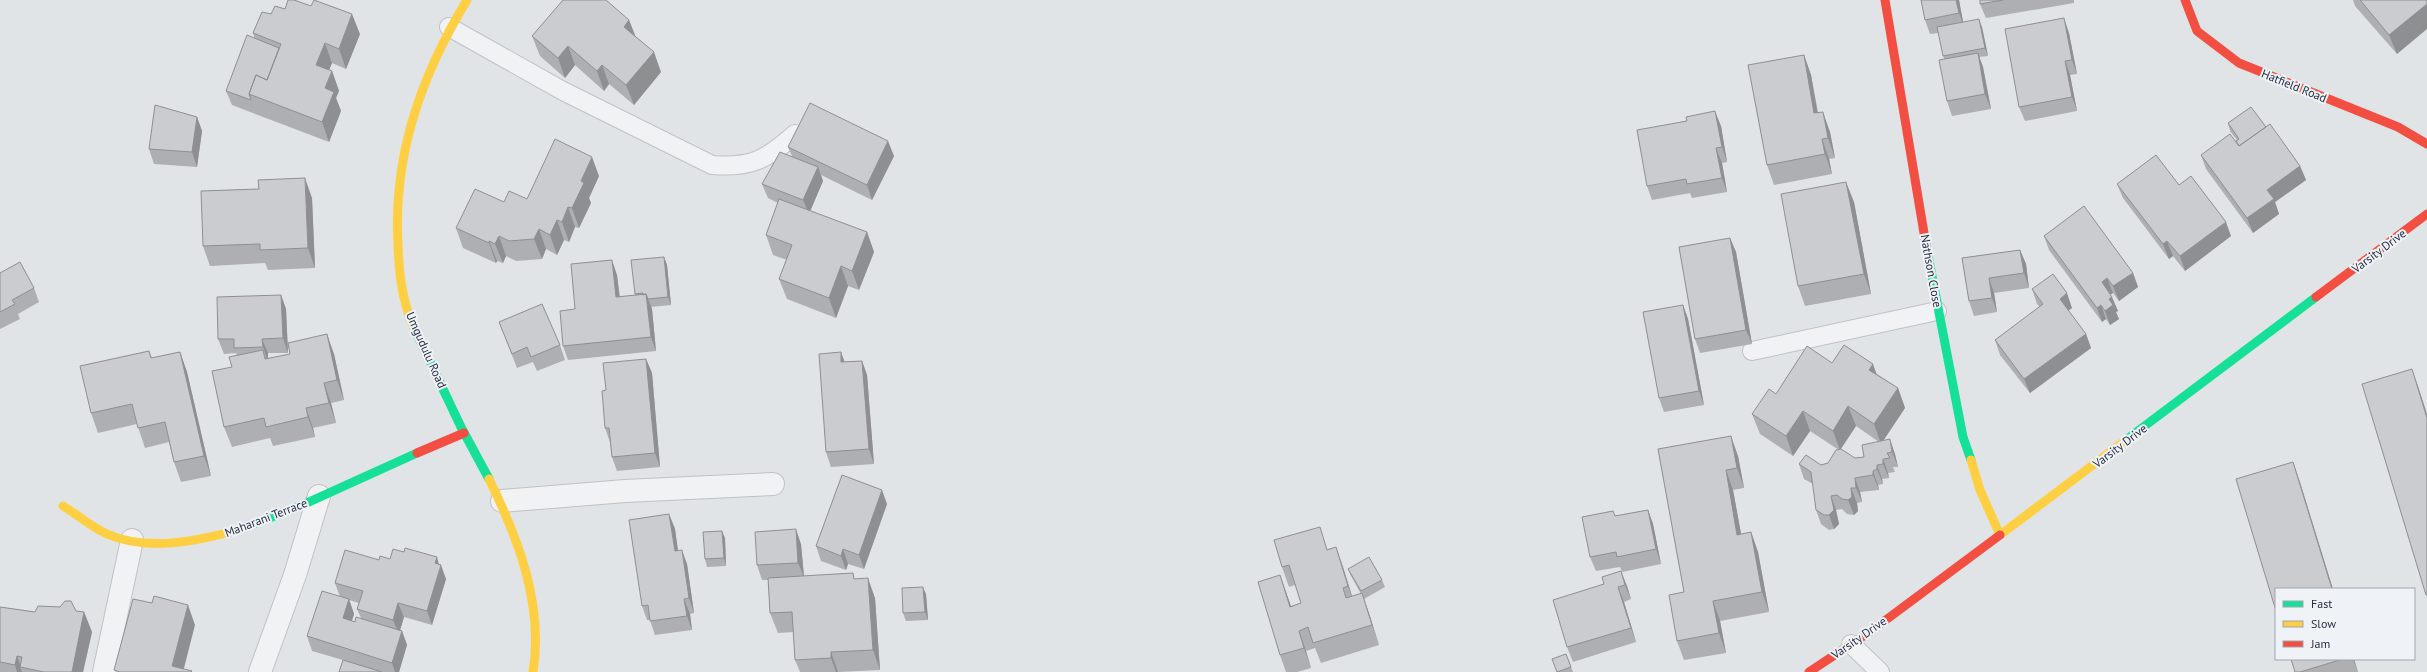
<svg xmlns="http://www.w3.org/2000/svg" width="2427" height="672" viewBox="0 0 2427 672" font-family="'PT Sans',sans-serif">
<style>
.lines{fill:none;stroke-linecap:round;stroke-linejoin:round}
.lane-casing{stroke:#bfc2c5;stroke-width:20}
.street-casing{stroke:#bfc2c5;stroke-width:24}
.lane{stroke:#f1f2f3;stroke-width:18}
.street{stroke:#f1f2f3;stroke-width:22}
.fast{stroke:#16e098;stroke-width:9}
.slow{stroke:#ffcf43;stroke-width:9}
.jam{stroke:#f24e42;stroke-width:9}
.wall{fill:#aeafb2;fill-rule:evenodd}
.shaded-wall{fill:#8d8f91}
.building{fill:#cacccf;stroke:#8d8f91}
.labels{text-anchor:middle;stroke-width:4;stroke-linejoin:round;paint-order:stroke}
.street-label{font-size:12px;fill:#273042;stroke:#eff2f7}
</style>
<rect width="100%" height="100%" fill="#e1e4e7"/>
<g class="lines">
<defs>
<path id="lane" d="M449,27L563,91L712,165C751,168 766,160 795,134
M1752,351L1937,311
M1851,644L1880,672"/>
<path id="street" d="M502,501L625,491L773,484
M104,672L132,540
M260,672L295,575L319,496"/>
</defs>
<use href="#lane" class="lane-casing"/>
<use href="#street" class="street-casing"/>
<use href="#lane" class="lane"/>
<use href="#street" class="street"/>
<path class="fast" d="M1926,245L1963,437L1971,460
M414,328L461,427L489,479
M2126,440L2316,297
M238,530L300,506L417,453"/>
<path class="slow" d="M414,328C402,301 399,274 398,245C393,155 421,76 467,0
M1971,460L1980,490L2000,535
M489,479C518,538 544,605 533,672
M63,506C78,515 91,527 107,534C148,552 197,541 238,530
M2000,535L2126,440"/>
<path class="jam" d="M1885,0L1926,245
M2185,0L2197,31L2239,63L2398,127L2427,144
M2316,297L2427,214
M417,453L464,433
M1809,672L1871,631L2000,535"/>
</g>
<path class="wall" d="M1921,0H1959L1963,22L1982,27L1988,56L1979,57L1983,67L1991,109L1952,116L1947,101L1944,59L1938,33L1930,34L1925,20Z
M1980,0H2074V3L1986,18L1980,4Z
M2353,0H2427L2397,54L2355,6Z
M271,14L360,34L346,69L332,63L329,70L332,71L339,91L336,98L341,111L329,142L232,105L226,91L255,39L253,33Z
M629,20L635,36L661,72L634,105L609,84L604,91L575,65L565,78L540,56L532,36Z
M2069,33L2077,74L2070,75L2077,111L2025,121L2019,107Z
M1804,55L1811,75L1818,112L1830,132L1835,158L1829,159L1832,174L1774,185L1767,165Z
M197,117L202,131L197,167L154,164L149,149Z
M2228,123L2266,127L2300,166L2306,180L2275,202L2279,214L2253,233L2206,169L2201,155L2237,140L2230,131Z
M1721,126L1727,162L1722,163L1727,192L1692,198L1690,193L1652,200L1647,186Z
M788,147L894,156L872,200L821,175L823,181L810,211L867,232L874,252L859,290L848,286L836,318L787,299L779,279L787,260L773,255L766,235L778,203L768,198L762,184L792,156Z
M599,176L589,198L591,203L579,228L575,227L569,242L564,240L557,255L546,249L542,259L516,261L506,256L503,263L497,261L496,263L463,248L456,228L504,202L527,199Z
M2117,184L2179,185L2231,236L2185,271L2173,256L2169,259L2123,198Z
M259,189L312,198L315,268L268,270L265,263L210,266L203,246Z
M1854,202L1871,294L1805,306L1798,286Z
M2044,236L2133,273L2138,287L2119,301L2113,293L2110,294L2118,311L2116,312L2119,319L2110,325L2106,319L2102,322L2049,250Z
M1730,238L1736,252L1752,344L1700,353L1695,339Z
M2020,250L2026,264L2029,288L1994,293L1997,312L1974,316L1969,301L1962,258Z
M664,257L667,265L671,305L651,307L652,309L656,351L568,360L563,346L617,275L620,297L635,295V294Z
M0,273L34,288L39,302L18,314L20,319L0,329Z
M2032,289L2072,308L2068,311L2086,334L2091,348L2030,393L2000,355L1995,340L2040,307L2037,304Z
M281,295L286,309L288,353H268V359L334,354L344,400L331,403L336,423L313,428L315,437L273,446L270,438L232,447L224,427L232,367L237,356L236,353L224,354L218,339Z
M1683,305L1688,319L1704,405L1664,412L1659,398Z
M499,322L560,345L565,360L537,371L533,362L517,368Z
M149,351L152,358L180,352L187,372L211,476L181,482L174,462L169,442L145,448L137,424L98,433L91,413Z
M841,352L844,362L862,361L867,375L874,464L831,467L826,452Z
M646,359L652,373L660,467L617,471L612,457L610,442L605,428L606,390Z
M1832,363L1877,374L1898,388L1905,408L1883,441L1895,454L1898,467H1893L1895,472L1888,473L1889,478L1882,479L1883,484L1878,485L1879,490L1860,492L1862,502L1857,503L1858,511L1854,515L1847,514L1842,509L1836,510L1839,524L1834,529L1829,530L1821,524L1816,510L1813,484L1804,479L1799,464L1821,465L1828,463L1839,450L1810,431L1793,456L1760,434L1752,414ZM1856,426L1879,442L1864,457L1855,458L1841,449Z
M1658,449L1738,456L1744,488L1733,490L1741,534L1751,532L1758,552L1769,612L1720,621L1726,653L1684,660L1677,641L1684,592Z
M887,504L864,569L848,564L846,570L821,561L816,546Z
M1648,510L1653,524L1661,564L1622,572L1620,567L1596,571L1590,557L1613,511L1615,516Z
M669,514L675,529L678,551L687,564L694,613L690,614L692,630L655,635L650,620H647L642,606Z
M725,538L726,566L707,567L705,559Z
M801,544L804,576L855,579L875,598L880,670L838,672H800L795,660L794,632L778,633L770,613L768,580H762L757,565Z
M1336,547L1343,567L1352,596L1361,594L1351,576L1348,569L1382,580L1385,587L1364,599L1379,645L1321,663L1315,648L1306,651L1311,668L1297,672H1286L1280,655V575L1291,606L1301,603L1295,585L1289,587L1282,567L1328,549Z
M390,559L439,564L446,579L432,625L404,617L400,630L402,631L407,645L399,672H339L343,660L312,651L307,636L340,597L335,583L379,560ZM349,600L359,603L357,609L361,618L355,622L352,621L354,614Z
M1602,577L1627,586L1631,599L1624,602L1636,642L1573,662L1567,647L1604,584Z
M926,594L928,620L906,621L903,613Z
M0,607L35,612L76,611L84,612L92,632L83,672H0Z
M1566,654L1573,672H1557Z
M2291,659H2354L2358,672H2295Z"/>
<path class="shaded-wall" d="M1956,0H1959L1964,27L1959,13Z
M2427,4V29L2397,54L2389,35Z
M352,14L360,34L346,69L339,49Z
M2064,18L2069,33L2077,74L2072,60Z
M1979,19L1982,27L1988,56L1985,48Z
M629,20L637,40L624,27Z
M325,43L332,63L323,85L316,65Z
M568,46L575,65L565,78L558,58Z
M654,52L661,72L634,105L626,85Z
M1978,53L1983,67L1991,109L1985,94Z
M1804,55L1811,75L1821,133L1814,113Z
M2065,61L2070,75L2077,111L2072,97Z
M602,65L609,84L604,91L597,71Z
M332,71L339,91L336,98L341,111L329,142L322,122L325,88Z
M1715,111L1721,126L1727,162L1722,147Z
M1823,112L1830,132L1835,158L1828,138Z
M197,117L202,131L197,167L192,152Z
M1822,139L1829,159L1832,174L1825,154Z
M888,141L894,156L872,200L867,185Z
M1716,148L1722,163L1727,192L1722,178Z
M592,157L599,176L589,198L591,203L579,228L572,208L581,181Z
M2300,166L2306,180L2275,202L2279,214L2253,233L2247,218L2267,190Z
M818,167L823,181L809,214L803,200Z
M305,178L312,198L315,268L308,248Z
M1846,182L1854,202L1871,294L1864,274Z
M568,207L575,227L569,242L562,222Z
M557,220L564,240L557,255L550,235Z
M2226,222L2231,236L2185,271L2180,256Z
M539,229L546,249L542,259L534,239Z
M867,232L874,252L859,290L852,271Z
M499,236L506,256L503,263L495,244Z
M1730,238L1736,252L1752,344L1746,330Z
M489,241L497,261L496,263L489,243Z
M2167,241L2173,256L2169,259L2163,244Z
M2020,250L2026,264L2029,288L2024,273Z
M664,257L667,265L671,305L668,297Z
M612,260L617,275L621,312L616,297Z
M841,266L848,286L836,318L829,298Z
M2133,273L2138,287L2119,301L2113,286Z
M1989,278L1994,293L1997,312L1992,298Z
M2107,278L2113,293L2107,297L2102,282Z
M2067,293L2072,308L2065,313L2060,299Z
M646,294L652,309L656,351L651,337Z
M281,295L286,309L288,353L283,338Z
M2112,297L2118,311L2116,312L2119,319L2110,325L2105,311L2109,299Z
M1683,305L1688,319L1704,405L1699,391Z
M2101,305L2106,319L2102,322L2097,308Z
M327,334L334,354L344,400L337,380Z
M2086,334L2091,348L2030,393L2024,379Z
M262,339L268,353V362L263,347Z
M180,352L187,372L211,476L204,456Z
M841,352L846,366L841,362Z
M646,359L652,373L660,467L655,453Z
M862,361L867,375L874,464L869,449Z
M1873,364L1880,384L1869,370Z
M2412,369L2419,389L2427,414V418Z
M324,383L331,403L336,423L329,403Z
M1898,388L1905,408L1881,444L1874,424Z
M1848,406L1856,426L1840,450L1833,431Z
M306,408L313,428L315,437L308,417Z
M1803,411L1810,431L1793,456L1786,436Z
M1731,436L1738,456L1744,488L1737,468Z
M1890,439L1895,454L1898,467L1892,452Z
M1883,459L1888,473L1889,478L1883,464Z
M2293,462L2300,482L2333,589H2332Z
M1877,465L1882,479L1883,484L1877,469Z
M1726,470L1733,490L1745,555L1737,535Z
M1873,471L1878,485L1879,490L1873,475Z
M1855,478L1860,492L1862,502L1856,488Z
M1851,488L1857,503L1858,511L1854,515L1848,500Z
M882,490L887,504L864,569L859,555Z
M1831,496L1836,510L1839,524L1834,529L1829,515Z
M1648,510L1653,524L1661,564L1656,549Z
M669,514L675,529L680,566L675,551Z
M796,529L801,544L804,577L798,563Z
M722,531L725,538L726,566L724,558Z
M1751,532L1758,552L1769,612L1762,592Z
M1336,547L1343,567L1355,606L1348,586Z
M843,549L848,564L846,570L841,556Z
M682,550L687,564L694,613L689,598Z
M437,557L440,568L441,565L446,579L432,625L427,611L435,563Z
M1621,571L1627,586L1631,599L1625,585Z
M1280,575L1287,595L1298,627L1290,607Z
M868,578L875,598L880,670L873,650Z
M923,587L926,594L928,620L925,612Z
M1618,587L1624,602L1636,642L1631,628Z
M1362,593L1369,613L1379,645L1372,625Z
M349,599L354,614L348,632L343,618Z
M684,599L690,614L692,630L687,616Z
M1713,601L1720,621L1726,653L1719,633Z
M398,603L404,617L399,634L393,620Z
M188,605L195,625L183,672L172,666Z
M84,612L92,632L83,672H72Z
M402,631L407,645L399,672H395L392,663Z
M1299,631L1306,651L1311,668L1304,648Z
M831,652L838,672H836L831,658Z
M17,656L21,667H20L22,672H17L15,665Z
M2353,659H2354L2358,672Z"/>
<path class="building" d="M288,0H294L311,6L314,0L352,14L339,49L325,43L316,65L332,71L325,88L334,92L322,122L249,94L256,75L267,80L281,44L253,33L262,12L271,14L275,6L285,9Z
M563,0H606L629,20L624,27L654,52L626,85L602,65L597,71L568,46L558,58L532,36Z
M1921,0H1956L1959,13L1925,20Z
M1980,0H2003L1980,4Z
M2360,0H2427V4L2389,35Z
M2064,18L2072,60L2065,61L2072,97L2019,107L2005,29Z
M1979,19L1985,48L1943,56L1937,27Z
M247,35L279,48L267,80L256,75L249,94L251,100L226,91Z
M1978,53L1985,94L1947,101L1939,60Z
M1804,55L1814,113L1823,112L1828,138L1822,139L1825,154L1767,165L1748,65Z
M810,103L888,141L867,185L788,147Z
M155,105L197,117L192,152L149,149Z
M2251,107L2266,127L2239,146L2236,141L2239,139L2228,123Z
M1715,111L1722,147L1716,148L1722,178L1687,184L1686,179L1647,186L1637,130L1687,121L1686,117Z
M2270,124L2300,166L2267,190L2274,199L2247,218L2201,155L2230,134L2239,146Z
M555,139L592,157L581,181L584,183L572,208L568,207L562,222L557,220L550,235L539,229L534,239L509,241L499,236L495,244L489,241V243L456,228L475,189L504,202L509,191L527,199Z
M780,152L818,167L803,200L762,184Z
M2156,155L2179,185L2191,176L2226,222L2180,256L2167,241L2163,244L2117,184Z
M305,178L308,248L260,250V244L203,246L201,191L259,189L258,180Z
M1846,182L1864,274L1798,286L1781,194Z
M779,199L867,232L852,271L841,266L829,298L779,279L792,245L766,235Z
M2084,206L2133,273L2113,286L2107,278L2102,282L2112,297L2109,299L2113,305L2105,311L2101,305L2097,308L2044,236Z
M1730,238L1746,330L1695,339L1679,247Z
M2020,250L2024,273L1989,278L1992,298L1969,301L1962,258Z
M664,257L668,297L648,299L646,294L643,295V293L635,294L631,260Z
M612,260L616,297L646,294L651,337L563,346L560,311L575,309L571,264Z
M20,262L34,288L12,300L15,304L0,312V273Z
M2053,274L2067,293L2060,299L2086,334L2024,379L1995,340L2043,304L2032,289Z
M281,295L283,338L262,339L263,347L234,348V339H218L217,297Z
M542,304L560,345L531,357L527,347L512,354L499,322Z
M1683,305L1699,391L1659,398L1643,312Z
M327,334L337,380L324,383L329,403L306,408L308,417L266,427L264,418L224,427L212,371L232,367L229,357L263,350L265,359L290,354L288,343Z
M1844,345L1873,364L1869,370L1898,388L1874,424L1848,406L1833,431L1803,411L1786,436L1752,414L1769,389L1776,394L1807,346L1832,363Z
M149,351L151,358L180,352L204,456L174,462L165,422L138,428L132,404L91,413L80,366Z
M841,352V362L862,361L869,449L826,452L819,354Z
M646,359L655,453L612,457L609,428H605L602,391L606,390L603,363Z
M2412,369L2427,418V595H2426L2362,384Z
M1731,436L1737,468L1726,470L1737,535L1751,532L1762,592L1713,601L1719,633L1677,641L1669,595L1684,592L1658,449Z
M1890,439L1892,452L1887,453L1890,458L1883,459V464L1877,465V469L1873,471V475L1855,478L1856,488H1851L1852,497L1848,500L1842,499L1837,495L1831,496L1834,510L1829,515H1824L1816,510L1811,472L1799,464L1806,455L1821,465L1828,463L1836,450L1841,449L1855,458L1864,457L1862,445Z
M2293,462L2332,589H2276V611L2236,479Z
M842,475L882,490L859,555L843,549L841,556L816,546Z
M1648,510L1656,549L1617,557L1616,552L1590,557L1582,517L1613,511L1615,516Z
M669,514L675,551L682,550L689,598L684,599L687,616L650,621L648,605L642,606L629,520Z
M1320,527L1327,550L1336,547L1348,586L1343,588L1346,598L1362,593L1372,625L1313,643L1308,627L1299,631L1304,648L1280,655L1258,582L1280,575L1290,607L1301,603L1289,565L1282,567L1274,540Z
M796,529L798,563L757,565L755,532Z
M722,531L724,558L705,559L703,532Z
M405,548L437,557L435,563L441,565L427,611L398,603L393,620L357,609L363,591L335,583L345,550L379,560L380,556L390,559L393,549L404,552Z
M1369,557L1382,580L1361,591L1348,569Z
M1621,571L1625,585L1618,587L1631,628L1567,647L1553,600L1604,584L1602,577Z
M853,573L854,579L868,578L873,650L831,652V658L795,660L792,612L770,613L768,578Z
M923,587L925,612L903,613L902,588Z
M322,591L349,599L343,618L355,622L356,617L402,631L392,663L307,636Z
M154,596L188,605L172,666L192,671L191,672H120L114,670L133,599L152,603Z
M65,601H71L76,611L84,612L72,672H44L20,667L22,657L17,656L15,665L0,662V607L35,612L38,606L60,607Z
M1566,654L1571,667L1557,672L1552,659Z
M2291,659H2343L2300,672H2295Z
M343,660L382,672H339Z"/>
<g class="labels">
<g class="street-label">
<text transform="translate(2294 86) rotate(22)" y="4">Hatfield Road</text>
<text transform="translate(2379 251) rotate(-37)" y="4">Varsity Drive</text>
<text transform="translate(1931 271) rotate(80)" y="4">Nathson Close</text>
<text transform="translate(426 350) rotate(66)" y="4">Umgudulu Road</text>
<text transform="translate(2120 446) rotate(-37)" y="4">Varsity Drive</text>
<text transform="translate(266 518) rotate(-21)" y="4">Maharani Terrace</text>
<text transform="translate(1859 638) rotate(-35)" y="4">Varsity Drive</text>
</g>
</g>
<rect x="2275" y="588" width="140" height="72" fill="#eff2f7" stroke="#9fa4af"/>
<rect x="2283" y="601" width="20" height="6" fill="#16e098" stroke="#9fa4af"/>
<text x="2311" y="608" font-size="12" fill="#273042">Fast</text>
<rect x="2283" y="621" width="20" height="6" fill="#ffcf43" stroke="#9fa4af"/>
<text x="2311" y="628" font-size="12" fill="#273042">Slow</text>
<rect x="2283" y="641" width="20" height="6" fill="#f24e42" stroke="#9fa4af"/>
<text x="2311" y="648" font-size="12" fill="#273042">Jam</text>
</svg>
